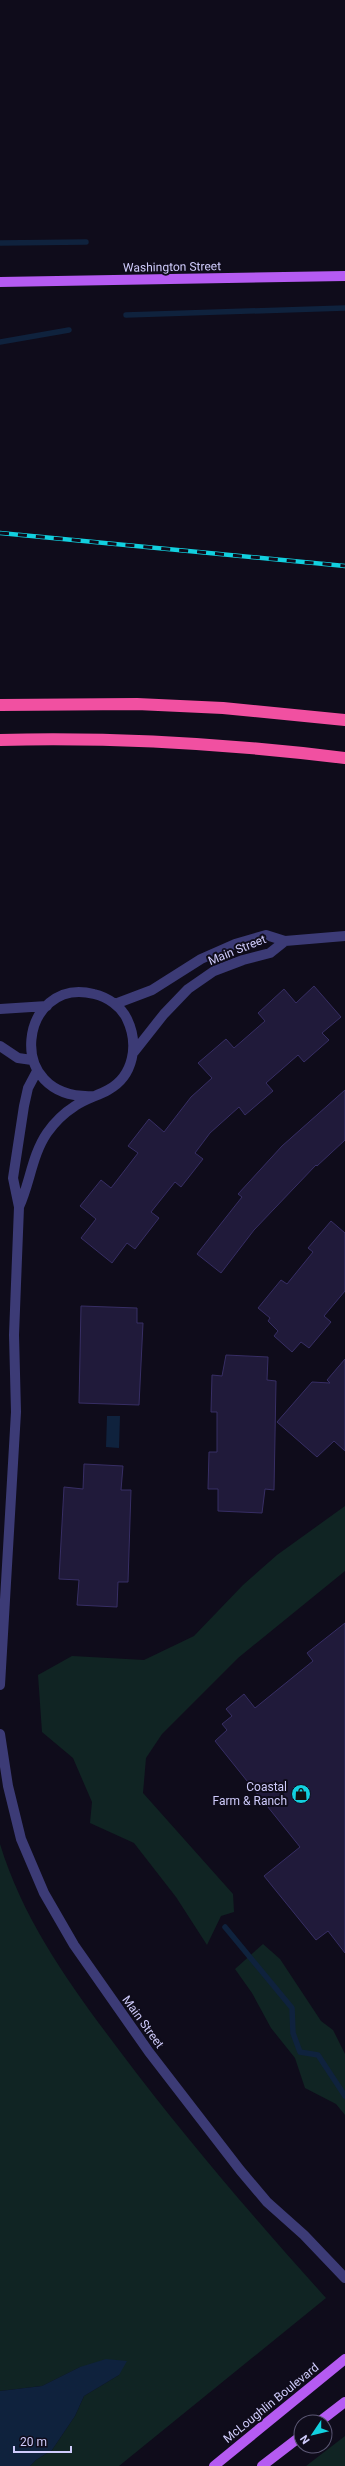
<svg xmlns="http://www.w3.org/2000/svg" width="345" height="2466" viewBox="0 0 345 2466" font-family="Roboto,sans-serif">
<style>
.green{fill:#102423}
.water{fill:#0f223d}
.lines{fill:none;stroke-linecap:round;stroke-linejoin:round}
.stream{stroke:#0f223d;stroke-width:5.5}
.building{fill:#201a3a;stroke:#372e64}
.minor{stroke:#3c3b76;stroke-width:10}
.major{stroke:#b55bf2;stroke-width:10}
.highway{stroke:#f150a1;stroke-width:12}
.rail-casing{stroke:#12d0df;stroke-width:4.5}
.rail{stroke:#0f0c1b;stroke-width:3;stroke-dasharray:9;stroke-linecap:butt}
.labels{text-anchor:middle;stroke-width:4;stroke-linejoin:round;paint-order:stroke}
.street-label{font-size:12px;fill:#cfcbfb;stroke:#0f0c1b}
.poi-label{font-size:12px;fill:#cfcbfb;stroke:#0f0c1b;text-anchor:end}
</style>
<rect width="100%" height="100%" fill="#0f0c1b"/>
<path class="green" d="M345,1506V1571L238,1658L162,1734L146,1758L143,1793L233,1894L234,1912L221,1916L207,1945L176,1897L134,1843L90,1823L92,1802L73,1758L42,1732L38,1675L72,1656L144,1660L194,1636L243,1585L277,1555Z
M0,1844C24,1923 73,1989 122,2054C186,2139 255,2219 326,2298L119,2466H30L36,2460L52,2450L75,2416L84,2396L119,2375L80,2367L42,2386L0,2391Z
M263,1944L280,1959L321,2021L333,2030L345,2054V2115L336,2104L305,2088L295,2058L271,2028L252,1993L235,1969Z
M345,2436V2466H306Z"/>
<path class="water" d="M107,1416H120L119,1448L106,1447Z
M106,2359L127,2361L119,2375L84,2396L75,2416L52,2450L36,2460L30,2466H0V2391L42,2386L80,2367Z"/>
<g class="lines">
<path class="stream" d="M0,243L86,242
M126,315L345,308
M0,342L69,330
M225,1927L292,2008L293,2033L300,2052L318,2055L345,2096"/>
</g>
<path class="building" d="M314,986L341,1017L322,1033L329,1040L304,1062L298,1055L266,1083L273,1091L245,1115L239,1107L210,1133L195,1153L203,1159L181,1187L175,1182L151,1212L159,1218L135,1249L127,1243L112,1263L81,1238L96,1219L80,1206L101,1180L111,1188L138,1153L128,1146L149,1119L164,1132L191,1097L212,1078L198,1063L226,1039L234,1048L265,1021L258,1013L284,989L296,1003Z
M345,1090V1140L317,1166L316,1165L254,1230L221,1273L197,1254L242,1197L238,1194L282,1146Z
M331,1221L345,1233V1291L324,1316L331,1322L309,1348L301,1342L292,1352L274,1336L278,1331L268,1321L270,1318L258,1308L281,1280L287,1284L313,1252L308,1248Z
M81,1306L137,1308V1323H143L139,1405L79,1403Z
M226,1355L268,1357L267,1380L276,1381L274,1490L265,1489L262,1513L218,1511V1489H208L209,1452H217V1412H211L212,1375L222,1376Z
M345,1359V1451L334,1441L317,1457L277,1422L312,1382L330,1383L327,1380Z
M84,1464L123,1466L121,1490H131L128,1582H118L117,1607L77,1605L79,1580L59,1579L64,1487L83,1489Z
M345,1623V1953L328,1931L316,1940L264,1876L300,1847L215,1741L227,1730L222,1724L232,1716L226,1709L244,1694L255,1708L313,1661L307,1653Z"/>
<g class="lines">
<path class="minor" d="M115,1004L152,990L201,959L235,944L266,935L285,941L345,936
M0,1009L47,1006
M0,1046L18,1058L32,1060
M134,1052L164,1014L188,989L214,971L243,960L270,953L285,941
M19,1207C30,1183 32,1155 47,1133C54,1123 64,1113 75,1106C85,1099 97,1096 108,1090C134,1076 139,1044 127,1019C121,1006 107,997 94,994C20,975 1,1101 94,1096
M0,1685L16,1412L14,1335L19,1207L13,1178L24,1106L28,1088L37,1071
M0,1734L8,1786L21,1839L44,1893L74,1945L149,2052L240,2170L267,2202L304,2235L345,2278"/>
<path class="major" d="M0,282L345,276
M319,2422L345,2402
M214,2466L345,2359
M262,2466L301,2436"/>
<path class="highway" d="M0,705L137,704L223,708L345,720
M0,740C115,737 231,744 345,758"/>
<defs>
<path id="rail" d="M0,533L345,566"/>
</defs>
<use href="#rail" class="rail-casing"/>
<use href="#rail" class="rail"/>
</g>
<defs>
<symbol id="shop-disc" viewBox="-11 -11 22 22"><circle r="9.5" fill="#12d0df" stroke="#0f0c1b"/><path d="M-5-2.5h2.3a2.7 3.5 0 0 1 5.4 0H5L5.5 6h-11ZM-1.5-2.5h3a1.5 2.3 0 0 0-3 0Z" fill="#111"/></symbol>
</defs>
<g fill-rule="evenodd">
<use href="#shop-disc" x="290" y="1783" width="22" height="22"/>
</g>
<g class="labels">
<g class="street-label">
<text transform="translate(172 267) rotate(-1)" y="4">Washington Street</text>
<text transform="translate(237 950) rotate(-22)" y="4">Main Street</text>
<text transform="translate(143 2022) rotate(54)" y="4">Main Street</text>
<text transform="translate(271 2403) rotate(-39)" y="4">McLoughlin Boulevard</text>
</g>
<g class="poi-label">
<text x="287" y="1791">Coastal<tspan x="287" dy="14">Farm &amp; Ranch</tspan></text>
</g>
</g>
<g transform="translate(313 2434) rotate(235)"><circle r="19" fill="#0f0c1b" stroke="#5c5875"/>
<path d="M0-3L7 15L0 10L-7 15Z" fill="#12d0df"/>
<text y="-6" font-size="11" font-weight="bold" text-anchor="middle" fill="#cfcbfb">N</text>
</g>
<path d="M14 2446v6h57v-6" fill="none" stroke="#cfcbfb" stroke-width="2"/>
<text x="20" y="2446" font-size="12" fill="#cfcbfb" stroke="#0f0c1b" stroke-width="3" paint-order="stroke">20 m</text>
</svg>
